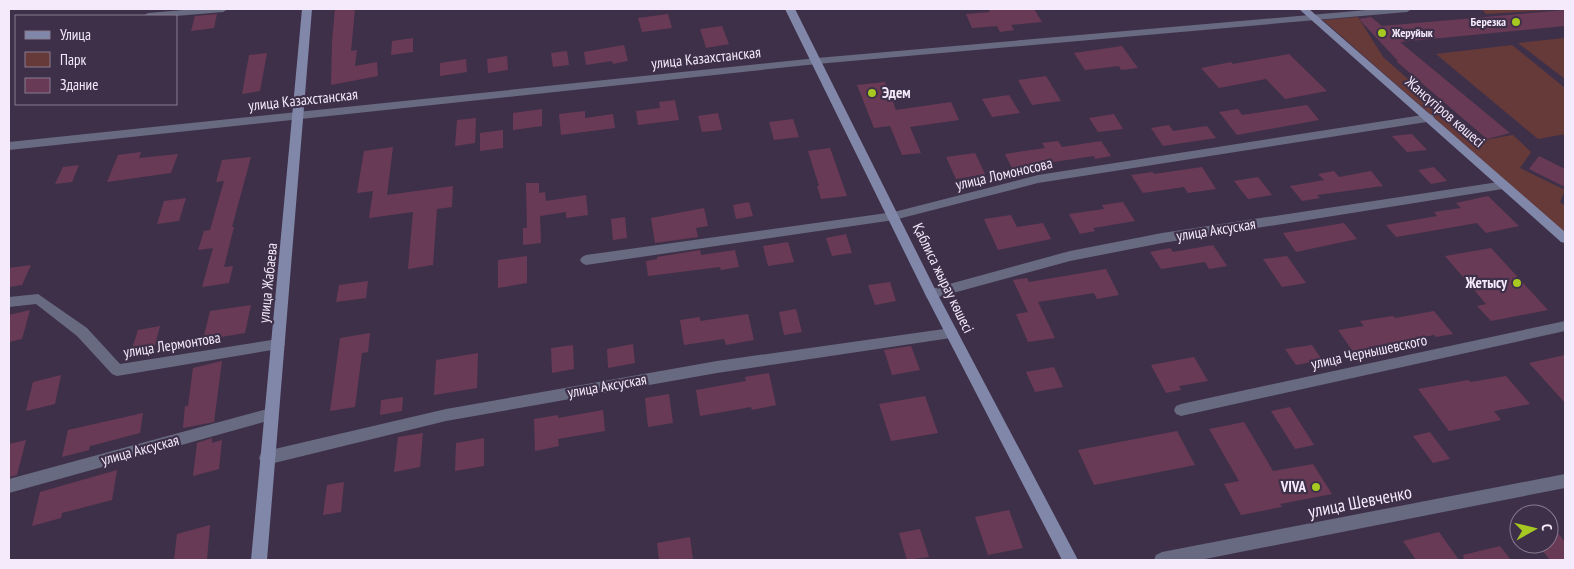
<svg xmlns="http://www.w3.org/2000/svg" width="1574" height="569" viewBox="0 0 1574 569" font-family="'PT Sans Narrow',sans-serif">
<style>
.green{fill:#673a3a}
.building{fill:#693a55}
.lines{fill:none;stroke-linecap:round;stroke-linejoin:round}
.street{fill:#676a80;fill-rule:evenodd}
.secondary{fill:#8187a9;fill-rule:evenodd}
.poi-dot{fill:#a6c820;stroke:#3f3049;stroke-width:2}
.labels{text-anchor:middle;stroke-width:4.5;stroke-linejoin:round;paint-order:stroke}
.far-poi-label{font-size:12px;font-weight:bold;fill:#f4eafb;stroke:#3f3049;text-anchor:end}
.street-label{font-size:15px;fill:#f4eafb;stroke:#3f3049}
.poi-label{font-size:15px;font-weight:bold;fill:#f4eafb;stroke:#3f3049;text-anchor:end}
.near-street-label{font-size:18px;fill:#f4eafb;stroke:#3f3049}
</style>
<rect width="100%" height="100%" fill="#3f3049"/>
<path class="green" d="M1482,9H1565L1486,14Z
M1358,17L1383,57L1478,141L1513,135L1531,152L1520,168L1565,190L1560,202L1565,206V233L1323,20Z
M1565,38V79L1518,43Z
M1512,45L1565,88V134L1538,139L1436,54Z"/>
<path class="building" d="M335,9H355L351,51L357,50L355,66L377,62L378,76L331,85L332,42Z
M988,9H1003L1004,10L1034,9L1042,22L1011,25L1014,30L1000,32L997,26L972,28L966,14L990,12Z
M1565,10V26L1400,42L1510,133L1487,139L1396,61H1398L1359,19L1371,17L1382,26Z
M217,14L214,28L191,31L195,16Z
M668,14L672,28L642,32L638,18Z
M722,26L729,44L706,48L700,29Z
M413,38V52L391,55L392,41Z
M624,45L628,61L613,64L612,61L586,65L584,52Z
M1122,46L1138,68L1121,70L1119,66L1085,70L1074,53Z
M567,51L569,65L553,67L551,53Z
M267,53L260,91L242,94L249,55Z
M1289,54L1327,91L1285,99L1266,79L1219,88L1201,68L1231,62L1233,64Z
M507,56L508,70L488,73L487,59Z
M466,59L467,72L440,76V63Z
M1046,76L1061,101L1032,105L1018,80Z
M885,82L896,110L951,102L959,120L910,127L921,153L902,155L890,126L874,128L857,85Z
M1009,95L1020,113L992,117L982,99Z
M675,100L679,120L638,125L636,111L660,108L659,102Z
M1307,105L1319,120L1237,135L1219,112L1238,109L1242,115Z
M542,109V126L513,130V113Z
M585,111V118L613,114L615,128L561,135L559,114Z
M718,113L722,130L702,132L698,116Z
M1114,114L1123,129L1098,132L1089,118Z
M476,118L475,143L455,146L457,120Z
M793,119L799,137L774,140L769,122Z
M1169,125L1173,131L1207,126L1216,138L1163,146L1151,128Z
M503,130V148L480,151V133Z
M1412,134L1427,150L1407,152L1392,136Z
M1058,141L1062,147L1101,141L1111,156L1095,159L1094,156L1012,168L1005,154L1045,148L1042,143Z
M393,147L387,195L453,186L452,207L437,209L433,265L408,269L413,212L369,218L373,191L357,193L364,151Z
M830,148L847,196L821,199L817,186H819L808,151Z
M141,152L139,158L178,154L171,173L107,182L118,155Z
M975,153L985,174L956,179L946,157Z
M1539,156L1565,169V187L1529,169Z
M251,157L232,227H234L224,267L233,266L229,283L202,287L213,248L198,250L204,231L210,230L224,181L216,182L222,160Z
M79,165L72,182L55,184L63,167Z
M1202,167L1216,189L1188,193L1184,187L1143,193L1131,175L1153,172L1154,174Z
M1434,167L1447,181L1431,184L1418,170Z
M1334,171L1339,177L1371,171L1383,186L1317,195L1320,198L1302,201L1290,186L1324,180L1318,174Z
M1258,177L1272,195L1248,199L1234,181Z
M526,183H539V193L545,192L546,201L586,195L588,215L566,218V212L540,216L541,243L523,245V228H527Z
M1488,196L1519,226L1486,233L1477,223L1396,237L1386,225L1437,216L1434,212L1461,208L1456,203Z
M186,198L179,221L157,224L164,201Z
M749,202L753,216L736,219L733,205Z
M1123,202L1135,221L1093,228L1095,231L1080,234L1069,214L1104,209L1102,205Z
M704,208L708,226L696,228L698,237L655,243L651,218Z
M1011,215L1017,227L1043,223L1051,239L998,250L984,219Z
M625,217L627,238L613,240L611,219Z
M1344,223L1357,239L1296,252L1283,233Z
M846,234L852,253L832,256L826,238Z
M788,242L794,262L768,266L763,246Z
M1213,245L1227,266L1209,269L1205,262L1161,269L1150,252L1170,248L1173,252Z
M1491,248L1548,310L1491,321L1477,306L1486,304L1445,256Z
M700,250L701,255L735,250L739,267L721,270L720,267L648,276L646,261L657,259V257Z
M527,256V283L498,288V260Z
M1287,256L1306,283L1282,287L1263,259Z
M31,265L22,285L9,287V268Z
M1106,269L1119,295L1097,299L1094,293L1038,302L1055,338L1028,342L1016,314L1028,312L1013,280L1027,278L1029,282Z
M368,281L366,298L336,302L339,285Z
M890,282L896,301L875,305L868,285Z
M251,305L245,333L203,340L210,311Z
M796,309L802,332L784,335L779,312Z
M30,310L22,339L9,342V315Z
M1434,311L1453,334L1436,337L1434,335L1369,347L1371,350L1354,353L1338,330L1364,326L1360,321L1393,316L1395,318Z
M748,314L754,340L726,345L724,339L684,345L680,320L700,317V321Z
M160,326L154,349L131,352L138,330Z
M370,333L368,352L362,353L355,407L330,411L340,338Z
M633,344L635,363L608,368L607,349Z
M573,345L574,369L552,373L551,348Z
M1312,345L1322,360L1296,365L1285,349Z
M911,346L920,370L892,375L884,350Z
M478,353L477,388L434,395L436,360Z
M1565,355V403L1529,363Z
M1194,357L1208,381L1179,386L1181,390L1166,393L1151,365Z
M222,361L214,422L183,428L185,406H188L193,368Z
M1054,367L1063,387L1035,392L1026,372Z
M769,373L776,405L752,410L751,407L700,416L696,390L746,381L745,377Z
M61,375L55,404L26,411L33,382Z
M1506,376L1530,404L1494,411L1501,420L1449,431L1418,389L1468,380L1471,382Z
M669,394L673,423L648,427L645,398Z
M925,396L938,433L891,441L879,404Z
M403,397L402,411L380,415L381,400Z
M1290,407L1314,445L1295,449L1271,411Z
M603,410L605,431L558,439L559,446L535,451L534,419L558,415V418Z
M143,413L140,433L90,446L89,450L62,457L68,430Z
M1244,422L1273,471L1313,464L1332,494L1280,504L1282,507L1241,515L1224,484L1239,481L1209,429Z
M1177,431L1195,465L1094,485L1078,450Z
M1430,432L1450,459L1433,463L1413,436Z
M423,433L420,467L394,472L398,437Z
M212,438V443L222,440L219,469L193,476L197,443Z
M484,438V466L455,471L456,443Z
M26,440L17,475L9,477V444Z
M117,470L112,500L62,513L61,518L32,526L40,492Z
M344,482L341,512L323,515L327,485Z
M1009,510L1023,548L988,555L975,517Z
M1549,522L1565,542V560H1550L1537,544H1549Z
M210,525L207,560H174L177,534Z
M920,529L929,557L907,560L899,533Z
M1439,532L1459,560H1416L1403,541Z
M690,537L693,560H659L657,543Z
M1500,546L1511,560H1464L1463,555Z"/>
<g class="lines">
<path class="street" d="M195,9H228L223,12L176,16H143L148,13Z
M1378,9H1412L1407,12L817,64L9,150V142L817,58Z
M1429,114L1433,115L1434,118L1433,121L1038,183L894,220L586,265L582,263L580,260L582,257L586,255L894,212L1038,175Z
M1505,181L1511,185L1509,188L1162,243L1070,261L931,299L927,298L925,294L927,290L931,289L1070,251L1162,233Z
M38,294L87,328L120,364L278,339L283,340L285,344L283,348L278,349L117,376L112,374L77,336L36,304L9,307V297Z
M1565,321V331L1181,416L1176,414L1174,410L1176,406L1181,404Z
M951,328L956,329L958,333L956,337L951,338L717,373L446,421L266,465L261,463L259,458L261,453L266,451L446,409L717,361Z
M271,408L276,410L278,414L276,418L271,420L9,493V479Z
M1565,474V488L1200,560H1154L1156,555L1162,552Z"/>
<path class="secondary" d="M302,9H312L267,560H251Z
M785,9H795L937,293L1078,560H1062L925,294Z
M1299,9H1309L1565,232V243L1561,242Z"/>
</g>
<g class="poi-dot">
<circle cx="1516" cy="22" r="5"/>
<circle cx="1382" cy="33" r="5"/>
<circle cx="872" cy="93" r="5"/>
<circle cx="1517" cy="283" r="5"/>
<circle cx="1316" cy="487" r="5"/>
</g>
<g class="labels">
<g class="far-poi-label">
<text x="1506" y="26">Березка</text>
<text x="1392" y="37" text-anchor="start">Жеруйык</text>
</g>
<g class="street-label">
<text transform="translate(706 58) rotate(-6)" y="5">улица Казахстанская</text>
<text transform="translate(303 100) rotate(-6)" y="5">улица Казахстанская</text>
<text transform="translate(1445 112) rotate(41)" y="5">Жансүгіров көшесі</text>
<text transform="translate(1004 174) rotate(-13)" y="5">улица Ломоносова</text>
<text transform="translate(1216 230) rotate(-9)" y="5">улица Аксуская</text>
<text transform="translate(943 278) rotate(64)" y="5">Қаблиса жырау көшесі</text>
<text transform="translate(268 283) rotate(-84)" y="5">улица Жабаева</text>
<text transform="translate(172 345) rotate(-9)" y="5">улица Лермонтова</text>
<text transform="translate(1369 352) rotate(-12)" y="5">улица Чернышевского</text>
<text transform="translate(607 386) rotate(-10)" y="5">улица Аксуская</text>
<text transform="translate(140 450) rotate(-15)" y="5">улица Аксуская</text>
</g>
<g class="poi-label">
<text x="882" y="98" text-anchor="start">Эдем</text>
<text x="1507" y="288">Жетысу</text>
<text x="1306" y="492">VIVA</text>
</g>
<g class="near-street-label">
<text transform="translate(1360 502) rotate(-11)" y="6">улица Шевченко</text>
</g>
</g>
<rect width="1574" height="569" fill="none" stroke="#f4eafb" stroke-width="20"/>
<rect x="15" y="15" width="162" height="90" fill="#3f3049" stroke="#877a90"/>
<rect x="25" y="31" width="25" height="8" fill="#8187a9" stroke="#877a90"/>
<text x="60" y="40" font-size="15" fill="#f4eafb">Улица</text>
<rect x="25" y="52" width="25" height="15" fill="#673a3a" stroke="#877a90"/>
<text x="60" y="65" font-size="15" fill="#f4eafb">Парк</text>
<rect x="25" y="78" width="25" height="15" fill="#693a55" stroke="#877a90"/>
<text x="60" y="90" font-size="15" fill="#f4eafb">Здание</text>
<g transform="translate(1534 529) rotate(82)"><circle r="24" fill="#3f3049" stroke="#877a90"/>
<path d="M0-4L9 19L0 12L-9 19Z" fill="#a6c820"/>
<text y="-8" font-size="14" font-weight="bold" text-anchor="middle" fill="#f4eafb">С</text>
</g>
</svg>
